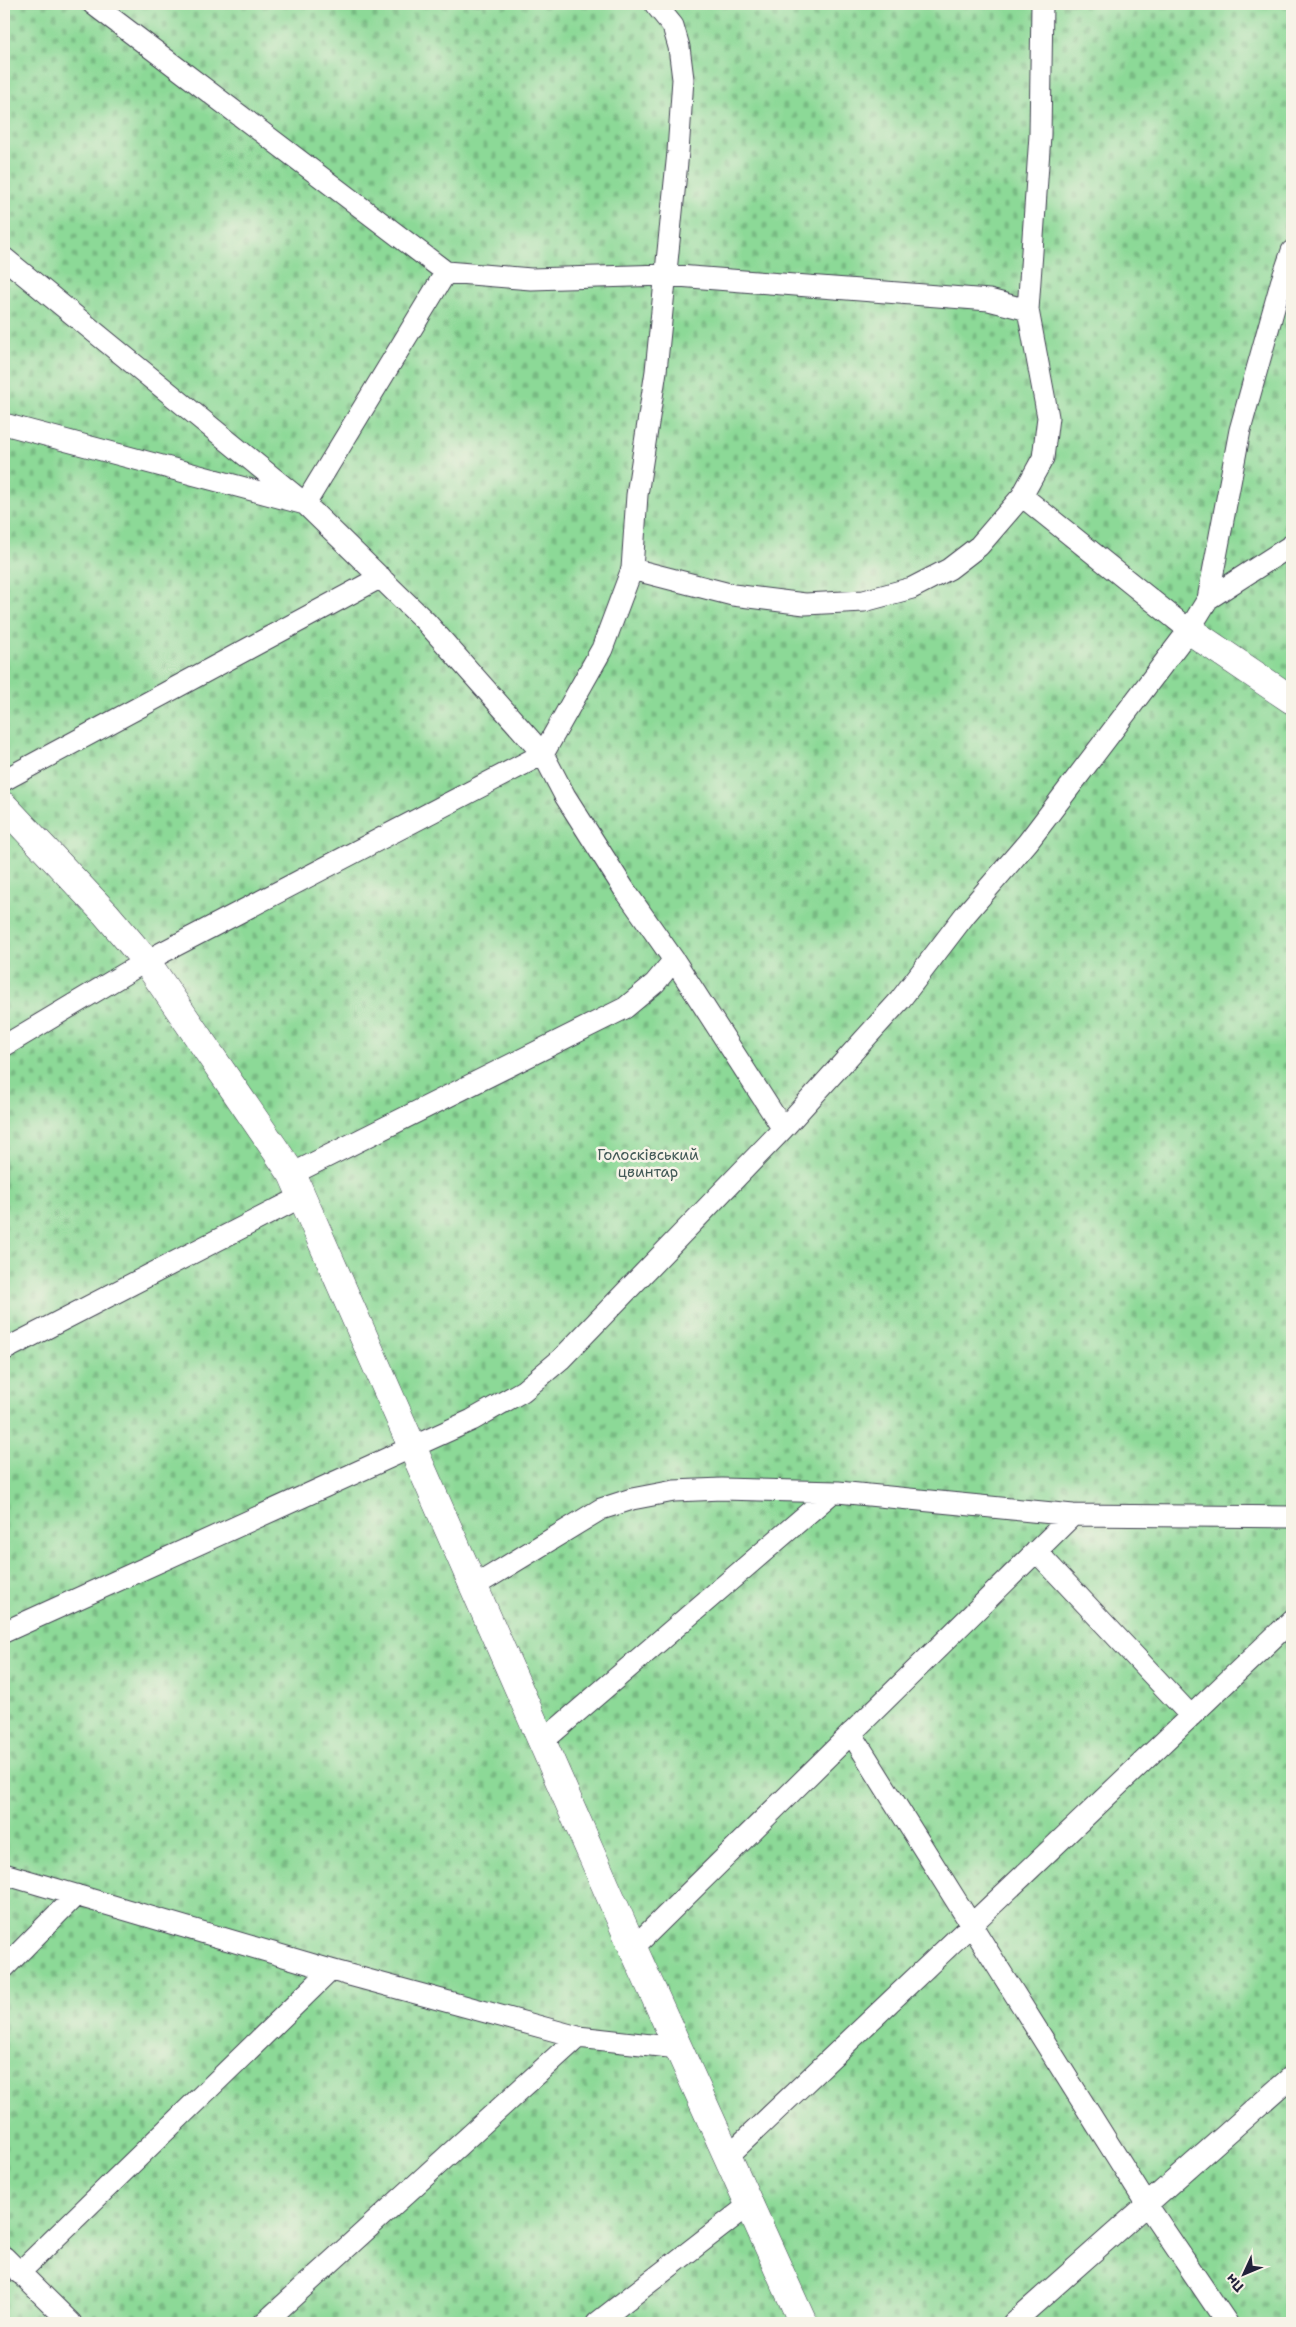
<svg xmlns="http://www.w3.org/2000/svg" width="1296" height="2327" viewBox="0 0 1296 2327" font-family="'Shantell Sans',sans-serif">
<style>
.cemetery{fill:url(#cemetery-stones);stroke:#577e69}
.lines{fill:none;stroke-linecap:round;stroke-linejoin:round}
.lane-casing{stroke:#414051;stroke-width:23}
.street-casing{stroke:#414051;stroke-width:29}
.lane{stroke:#fff;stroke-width:21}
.street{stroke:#fff;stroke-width:28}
.labels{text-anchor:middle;stroke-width:5;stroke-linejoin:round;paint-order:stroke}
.park-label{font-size:15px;fill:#425957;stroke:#f7f3e8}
</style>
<defs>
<pattern id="cemetery-stones" width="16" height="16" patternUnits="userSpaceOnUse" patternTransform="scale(1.25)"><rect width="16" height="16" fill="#8cd997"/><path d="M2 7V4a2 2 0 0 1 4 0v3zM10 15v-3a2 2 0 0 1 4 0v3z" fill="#78ba83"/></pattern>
</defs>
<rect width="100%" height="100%" fill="#f7f3e8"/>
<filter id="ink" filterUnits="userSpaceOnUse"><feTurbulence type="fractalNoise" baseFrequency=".02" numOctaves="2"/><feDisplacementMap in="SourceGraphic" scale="10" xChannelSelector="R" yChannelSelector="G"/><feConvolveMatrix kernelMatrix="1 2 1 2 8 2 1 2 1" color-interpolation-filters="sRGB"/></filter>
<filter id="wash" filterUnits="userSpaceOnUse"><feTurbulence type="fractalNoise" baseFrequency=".0096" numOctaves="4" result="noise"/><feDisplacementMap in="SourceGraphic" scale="20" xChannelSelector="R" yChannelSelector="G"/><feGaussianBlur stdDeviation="1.12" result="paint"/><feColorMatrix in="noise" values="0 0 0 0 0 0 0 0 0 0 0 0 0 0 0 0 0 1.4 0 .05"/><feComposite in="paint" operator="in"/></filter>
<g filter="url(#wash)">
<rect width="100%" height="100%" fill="#efe9d0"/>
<path class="cemetery" d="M4,4H1292V2323H4Z"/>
</g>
<g filter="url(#ink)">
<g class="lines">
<defs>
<path id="lane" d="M93,4L446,272L531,279L665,275L989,300L1028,310
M4,258L305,504L426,622L543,754L565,796L624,889L674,960L783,1129
M4,424L305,504L446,272
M1022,496L1189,630
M632,569L733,595L805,604L864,601L912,588L949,569L979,546L1022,496L1043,458L1048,417L1028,310L1040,135L1042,4
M1208,599L1292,545
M4,780L381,577
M4,1046L146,961L543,754L602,649L632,569L637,495L656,371L678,152L683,79L679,47L673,26L655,4
M292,1174L625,1008L655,983L674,960
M4,1350L303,1196
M1036,1551L1191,1716
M473,1587L601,1509L632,1499L674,1491L722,1489L838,1492L1073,1515L1292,1517
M4,1632L472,1420L523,1391L561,1359L783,1129L900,1000L965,915L1028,842L1189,630L1208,599L1240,430L1281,283L1292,251
M851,1733L1147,2205L1227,2323
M542,1742L833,1492
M4,1874L331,1970L578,2037L678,2048
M633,1948L1073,1515
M4,1968L76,1895
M727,2157L1292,1620
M4,2257L71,2323
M19,2273L331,1970
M264,2323L578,2037
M597,2323L749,2205
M1013,2323L1292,2076"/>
<path id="street" d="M1189,630L1292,700
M4,806L106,914L146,961L292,1174L633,1948L803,2323"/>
</defs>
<use href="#lane" class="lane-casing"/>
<use href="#street" class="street-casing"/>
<use href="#lane" class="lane"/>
<use href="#street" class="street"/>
</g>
</g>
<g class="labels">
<g class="park-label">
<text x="648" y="1160">Голосківський<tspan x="648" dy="17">цвинтар</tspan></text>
</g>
</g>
<rect width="1296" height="2327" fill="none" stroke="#f7f3e8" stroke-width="20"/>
<g transform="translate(1244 2274) rotate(226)" stroke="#f7f3e8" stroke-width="4" paint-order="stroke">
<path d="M0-4L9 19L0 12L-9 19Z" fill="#22223b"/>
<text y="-8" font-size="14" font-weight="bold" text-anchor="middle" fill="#22223b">Пн</text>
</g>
</svg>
